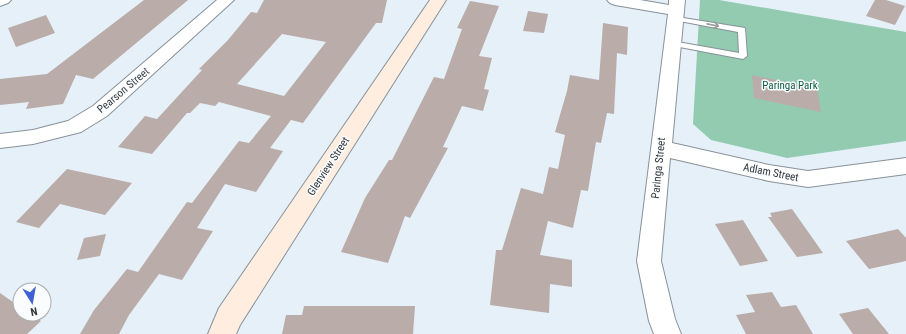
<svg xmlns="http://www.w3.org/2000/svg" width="906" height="334" viewBox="0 0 906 334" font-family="'Roboto Condensed',sans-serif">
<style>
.green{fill:#92cbb0}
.building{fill:#b9aca9;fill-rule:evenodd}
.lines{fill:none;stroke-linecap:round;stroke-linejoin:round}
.lane-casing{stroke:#88919a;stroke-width:2}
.street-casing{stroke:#88919a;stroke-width:2}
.secondary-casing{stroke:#88919a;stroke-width:2}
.lane{fill:#fff;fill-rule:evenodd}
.street{fill:#fff;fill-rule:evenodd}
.secondary{fill:#ffeedf;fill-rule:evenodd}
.oneway{stroke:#9a9c9d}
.labels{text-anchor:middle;stroke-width:3;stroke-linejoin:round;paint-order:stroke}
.park-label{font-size:11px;fill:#0f6044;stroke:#fafcfe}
.street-label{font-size:11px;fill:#34383b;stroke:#fafcfe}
</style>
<rect width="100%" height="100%" fill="#e6f0f9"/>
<path class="green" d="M700,0H719L906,32V141L787,158L711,140L693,124Z"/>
<path class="building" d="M144,0H188L93,79L76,75L63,104L26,109L29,102L0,105V79L47,74Z
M264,0H387L382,23H376L303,123L291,120L270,148L283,151L256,192L225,184L197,228L213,231L182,280L159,274L129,315L119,334H80L94,310L127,269L138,272L187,202L192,203L239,141L249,143L271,116L219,102L215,106L200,103L190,113H187L152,154L118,147L145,116L157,119L202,70L199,69L228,40L251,12L257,13ZM282,34L326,42L284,96L237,84Z
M875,0H886L905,6L895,25L866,16Z
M470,1L499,6L479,56L492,58L484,89L489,90L483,111L462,106L443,147L448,148L410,218L405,216L388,263L341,252L365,198L389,160H392L434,77L444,79L462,29L457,28Z
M528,11L548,14L544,33L523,31Z
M46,15L55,33L16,47L8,28Z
M603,23L628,27L627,55L617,53L614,114L607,113L601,143L596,142L588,191L581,190L573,228L548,221L540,255L572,260V287L550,284L549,313L490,305L496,250H502L521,188L543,194L549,167L558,169L565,135L555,132L567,91L570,75L599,80Z
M752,75L817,88L821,112L754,98Z
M67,169L132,183L105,215L60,204L39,228L16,222Z
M792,209L823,253L797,257L768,217H772L770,213Z
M743,220L768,261L740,266L715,224Z
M898,229L906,238V261L869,269L846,241Z
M106,234L100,256L77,260L84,238Z
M772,292L781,307L796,305L813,334H746L736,315L755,312L746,295Z
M0,293L20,307V314H30L41,321L27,334H0Z
M304,306H415L413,334H282L286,315H302Z
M868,308L889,334H853L839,314Z"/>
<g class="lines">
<defs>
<path id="lane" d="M671,16L745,28L747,56L743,59L669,45L668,43L672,41L739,53L738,32L674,20L670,18Z"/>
<path id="street" d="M0,0H11L8,3L0,6Z
M217,0H234L107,116L81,132L33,144L0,148V134L33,130L68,121L93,106Z
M607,0H640L669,5V0H685L672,143L769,165L808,171L906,158V174L808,187L769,181L670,158L661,261L675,319L681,334H654L649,321L637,261L668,14L615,5L610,3Z"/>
<path id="secondary" d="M430,0H446L240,325L236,334H208L219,308Z"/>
</defs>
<use href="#lane" class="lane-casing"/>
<use href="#street" class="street-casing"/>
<use href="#secondary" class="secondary-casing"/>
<use href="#lane" class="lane"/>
<use href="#street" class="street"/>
<use href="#secondary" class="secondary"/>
</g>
<defs><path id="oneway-shaft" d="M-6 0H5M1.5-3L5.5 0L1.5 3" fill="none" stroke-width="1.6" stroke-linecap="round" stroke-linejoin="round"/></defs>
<use class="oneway" href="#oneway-shaft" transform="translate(713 25) rotate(11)"/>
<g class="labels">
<g class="park-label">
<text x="790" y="89">Paringa Park</text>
</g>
<g class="street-label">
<text transform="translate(123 90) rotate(-40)" y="4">Pearson Street</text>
<text transform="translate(328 166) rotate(-57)" y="4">Glenview Street</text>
<text transform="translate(658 168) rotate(-84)" y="4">Paringa Street</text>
<text transform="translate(771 172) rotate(11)" y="4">Adlam Street</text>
</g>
</g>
<g transform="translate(32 302) rotate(169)"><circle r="19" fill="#fafcfe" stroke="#abaeb0"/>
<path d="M0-3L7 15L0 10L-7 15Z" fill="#3d62d3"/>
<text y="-6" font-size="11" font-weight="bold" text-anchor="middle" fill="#34383b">N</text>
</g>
</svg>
